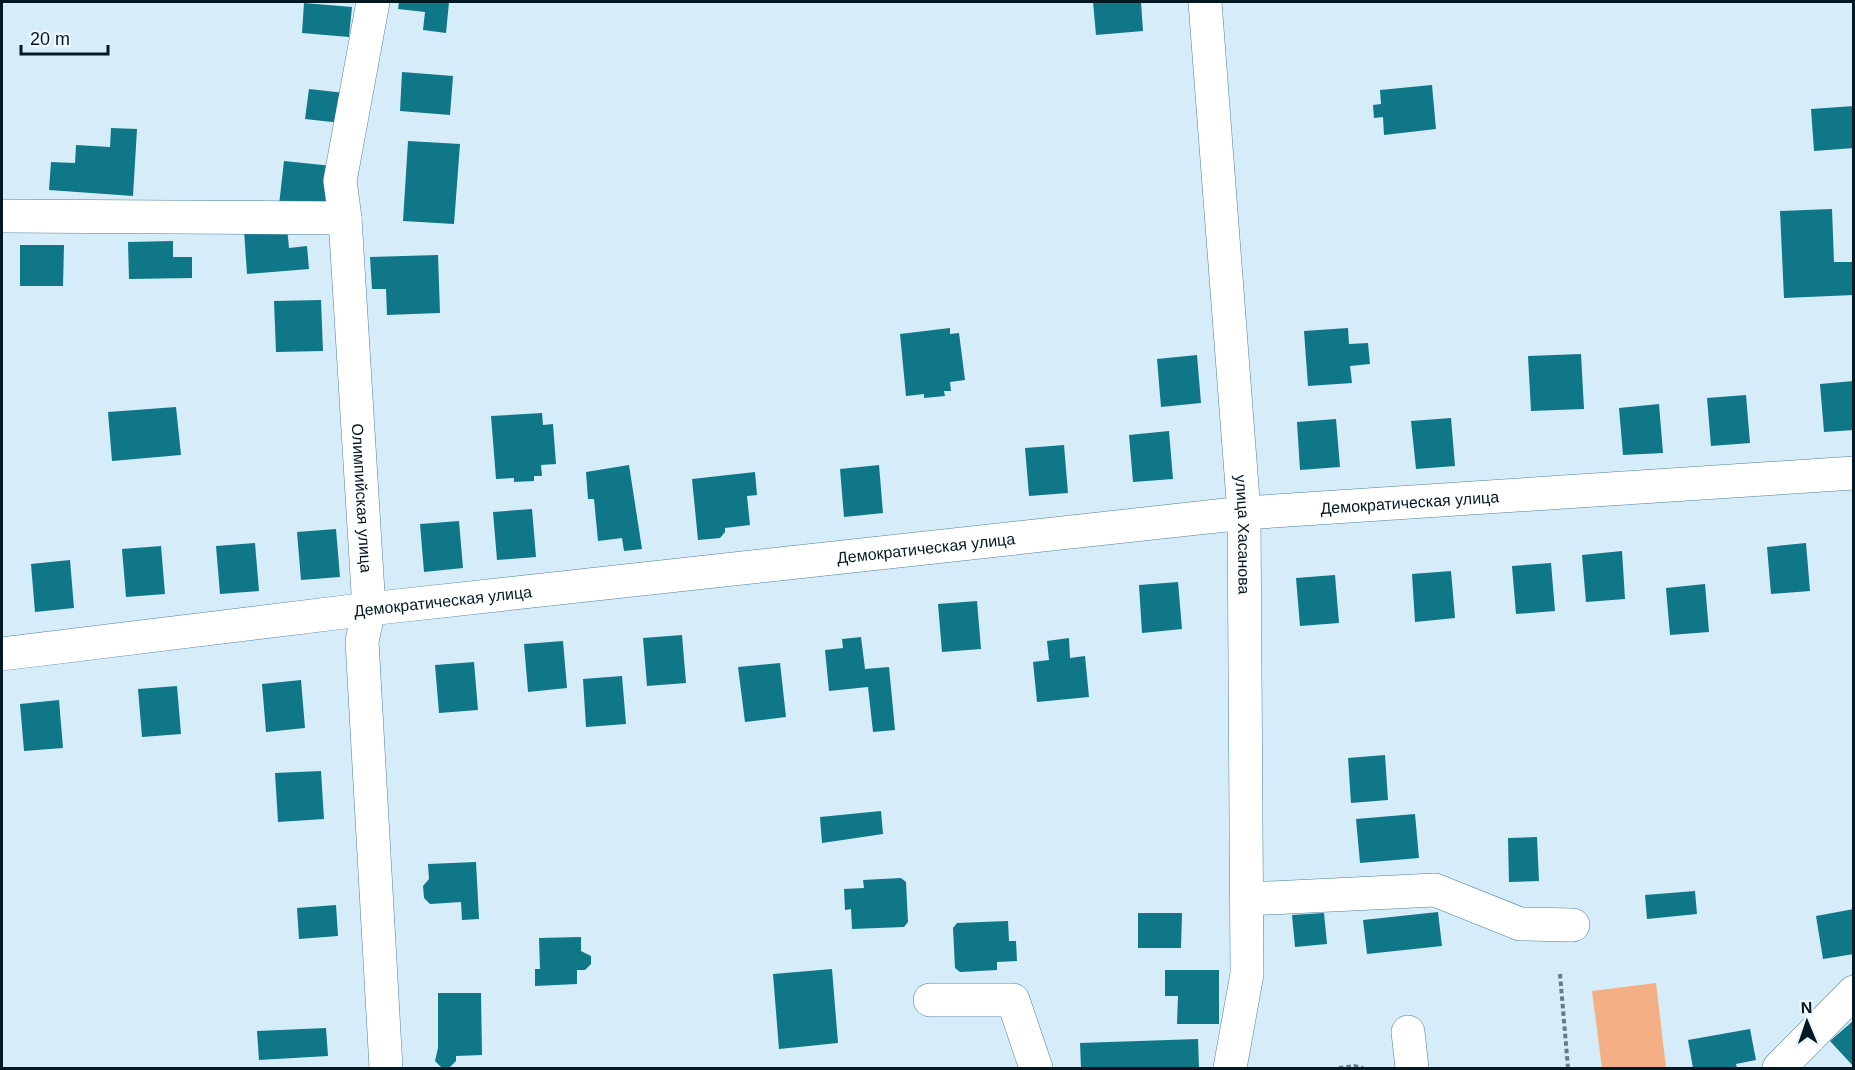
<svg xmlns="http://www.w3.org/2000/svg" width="1855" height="1070" viewBox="0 0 1855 1070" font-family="Helvetica,sans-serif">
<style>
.pitch{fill:#f4af84}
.building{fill:#0f7788}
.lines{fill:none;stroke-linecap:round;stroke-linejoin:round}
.minor-casing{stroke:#4c829f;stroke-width:34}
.path{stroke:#657b87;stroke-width:4;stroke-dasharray:4.5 3;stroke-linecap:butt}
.minor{stroke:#fff;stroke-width:33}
.labels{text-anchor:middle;stroke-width:4.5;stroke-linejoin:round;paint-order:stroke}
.street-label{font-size:16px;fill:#021823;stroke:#ecf7fe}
</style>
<rect width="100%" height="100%" fill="#d6ecf9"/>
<path class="pitch" d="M1656,983L1666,1068H1602L1592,991Z"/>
<path class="building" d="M399,2H449L446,33L423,30L425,12L398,9Z
M1093,2H1141L1143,31L1096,35Z
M304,3L352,7L349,37L302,33Z
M402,72L453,76L450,115L400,111Z
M1432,85L1436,129L1384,135L1383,117L1374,118L1373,105L1381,104L1380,90Z
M309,89L345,93L341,123L305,119Z
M1854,106V148L1814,151L1811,109Z
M111,128L137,129L133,196L49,190L51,162L75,163L76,145L110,147Z
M408,141L460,144L454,224L403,221Z
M284,161L332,166L327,210L279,205Z
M1832,209L1834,262H1854V295L1784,298L1780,211Z
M287,227L289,248L307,246L309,269L247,274L244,230Z
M173,241V257H192V278L129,279L128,242Z
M20,245H64L63,286H20Z
M438,255L440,313L387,315L386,289H372L370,257Z
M321,300L323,351L276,352L274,301Z
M950,328V334L959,333L965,380L950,382L951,391H944L945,396L924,398V394L906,396L900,334Z
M1348,328L1349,344L1368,343L1370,364L1350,366L1352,383L1308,386L1304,331Z
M1581,354L1584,409L1531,411L1528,356Z
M1197,355L1201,403L1161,407L1157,359Z
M1854,381V430L1824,432L1820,384Z
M1746,395L1750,443L1711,446L1707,398Z
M1659,404L1663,453L1623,455L1619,408Z
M176,407L181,455L112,461L108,412Z
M542,413L543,425L553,424L556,464L541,465L542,476H534V481L514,482V478L496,479L491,416Z
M1451,418L1455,466L1416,469L1411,421Z
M1336,419L1340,467L1300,470L1297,422Z
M1169,431L1173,479L1133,482L1129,435Z
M1064,445L1068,493L1029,496L1025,448Z
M629,465L642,549L624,551L622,538L598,541L594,499H588L586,472Z
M879,465L883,513L844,517L840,469Z
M755,472L757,495L747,496L750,525L725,528V532L720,538L698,540L692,479Z
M532,509L536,557L497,560L493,512Z
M459,521L463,568L424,572L420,524Z
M336,529L340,577L301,580L297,532Z
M255,543L259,591L220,594L216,546Z
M1806,543L1810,591L1771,594L1767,547Z
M161,546L165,594L126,597L122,549Z
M1622,551L1625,599L1586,602L1582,555Z
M70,560L74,608L35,612L31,564Z
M1551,563L1555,611L1516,614L1512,566Z
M1451,571L1455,618L1415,622L1412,574Z
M1335,575L1339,623L1300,626L1296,578Z
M1178,582L1182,629L1142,633L1139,585Z
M1705,584L1709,632L1670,635L1666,588Z
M977,601L981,649L942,652L938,604Z
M682,635L686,683L647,686L643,638Z
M861,637L865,669L889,667L895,730L873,732L868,687L829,691L825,650L843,648L842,639Z
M1069,638L1070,658L1085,656L1089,697L1037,702L1033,662L1049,660L1047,641Z
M563,641L567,688L528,692L524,644Z
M474,662L478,710L439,713L435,665Z
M780,663L786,717L745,722L738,667Z
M622,676L626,724L586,727L583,679Z
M301,680L305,728L266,732L262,684Z
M177,686L181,734L142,737L138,689Z
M59,700L63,748L24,751L20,704Z
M1385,755L1388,800L1351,803L1348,758Z
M321,771L324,819L278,822L275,773Z
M881,811L883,834L822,843L820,817Z
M1415,814L1419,858L1360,863L1356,819Z
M1537,837L1539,881L1509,882L1508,838Z
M476,862L479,919L462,920L461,902L430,904L424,898L423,886L429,879L428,864Z
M901,878L906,882L908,922L904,927L852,929L851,909L845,910L844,889L864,888L863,880Z
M1695,891L1697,914L1647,919L1645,895Z
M336,905L338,936L299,939L297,908Z
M1854,909V954L1823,959L1816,916Z
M1438,912L1442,946L1367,954L1363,920Z
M1138,913H1182L1181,948H1138Z
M1324,913L1327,944L1295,947L1292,915Z
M1008,921L1009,941H1016L1017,961L997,962V970L960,972L955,968L953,928L957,923Z
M581,937V951L591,956V964L585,970H577V984L535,986V969H540L539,938Z
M832,969L838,1043L779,1049L773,974Z
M1165,970H1219V1024H1177L1178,996H1165Z
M438,993H481L482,1055L456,1056V1061L450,1067H441L435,1061L438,1048Z
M1854,1020V1067L1830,1041Z
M326,1028L328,1056L259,1060L257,1031Z
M1750,1029L1756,1060L1736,1064L1737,1068H1693L1688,1040Z
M1198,1039L1199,1068H1081L1080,1043Z"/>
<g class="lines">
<defs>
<g id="minor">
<path id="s1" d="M373,2L340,181L345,218L369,609L362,641L386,1068"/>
<path id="s2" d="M1205,2L1244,513L1247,974L1230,1068"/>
<path d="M2,216L345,218"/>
<path id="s3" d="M2,654L369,609L1244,513L1854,473"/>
<path d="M1247,899L1435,890L1520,924L1573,925"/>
<path d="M930,1000H1013L1036,1068"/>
<path d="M1408,1032L1412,1068"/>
<path d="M1779,1068L1854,992"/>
</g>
</defs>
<use href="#minor" class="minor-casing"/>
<path class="path" d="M1560,974L1568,1068
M1339,1068L1354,1066L1363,1068"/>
<use href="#minor" class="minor"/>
</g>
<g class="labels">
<g class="street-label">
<text dy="6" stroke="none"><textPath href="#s1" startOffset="500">Олимпийская улица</textPath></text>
<text dy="6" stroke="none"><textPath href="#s3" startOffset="1416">Демократическая улица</textPath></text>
<text dy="6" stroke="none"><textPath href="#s2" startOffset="534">улица Хасанова</textPath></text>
<text dy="6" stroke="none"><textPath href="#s3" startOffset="930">Демократическая улица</textPath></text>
<text dy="6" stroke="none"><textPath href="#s3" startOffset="444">Демократическая улица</textPath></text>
</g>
</g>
<rect width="1855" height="1070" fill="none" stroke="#021823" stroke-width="6"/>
<g transform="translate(1807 1022) rotate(358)" stroke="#ecf7fe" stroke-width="4.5" paint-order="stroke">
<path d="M0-4.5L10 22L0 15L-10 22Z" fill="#021823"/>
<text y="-9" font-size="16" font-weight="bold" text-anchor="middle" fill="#021823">N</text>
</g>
<path d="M21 45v9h87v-9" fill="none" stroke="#021823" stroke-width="3"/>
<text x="30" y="45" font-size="18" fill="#021823" stroke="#ecf7fe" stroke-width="4.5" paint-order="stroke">20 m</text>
</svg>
